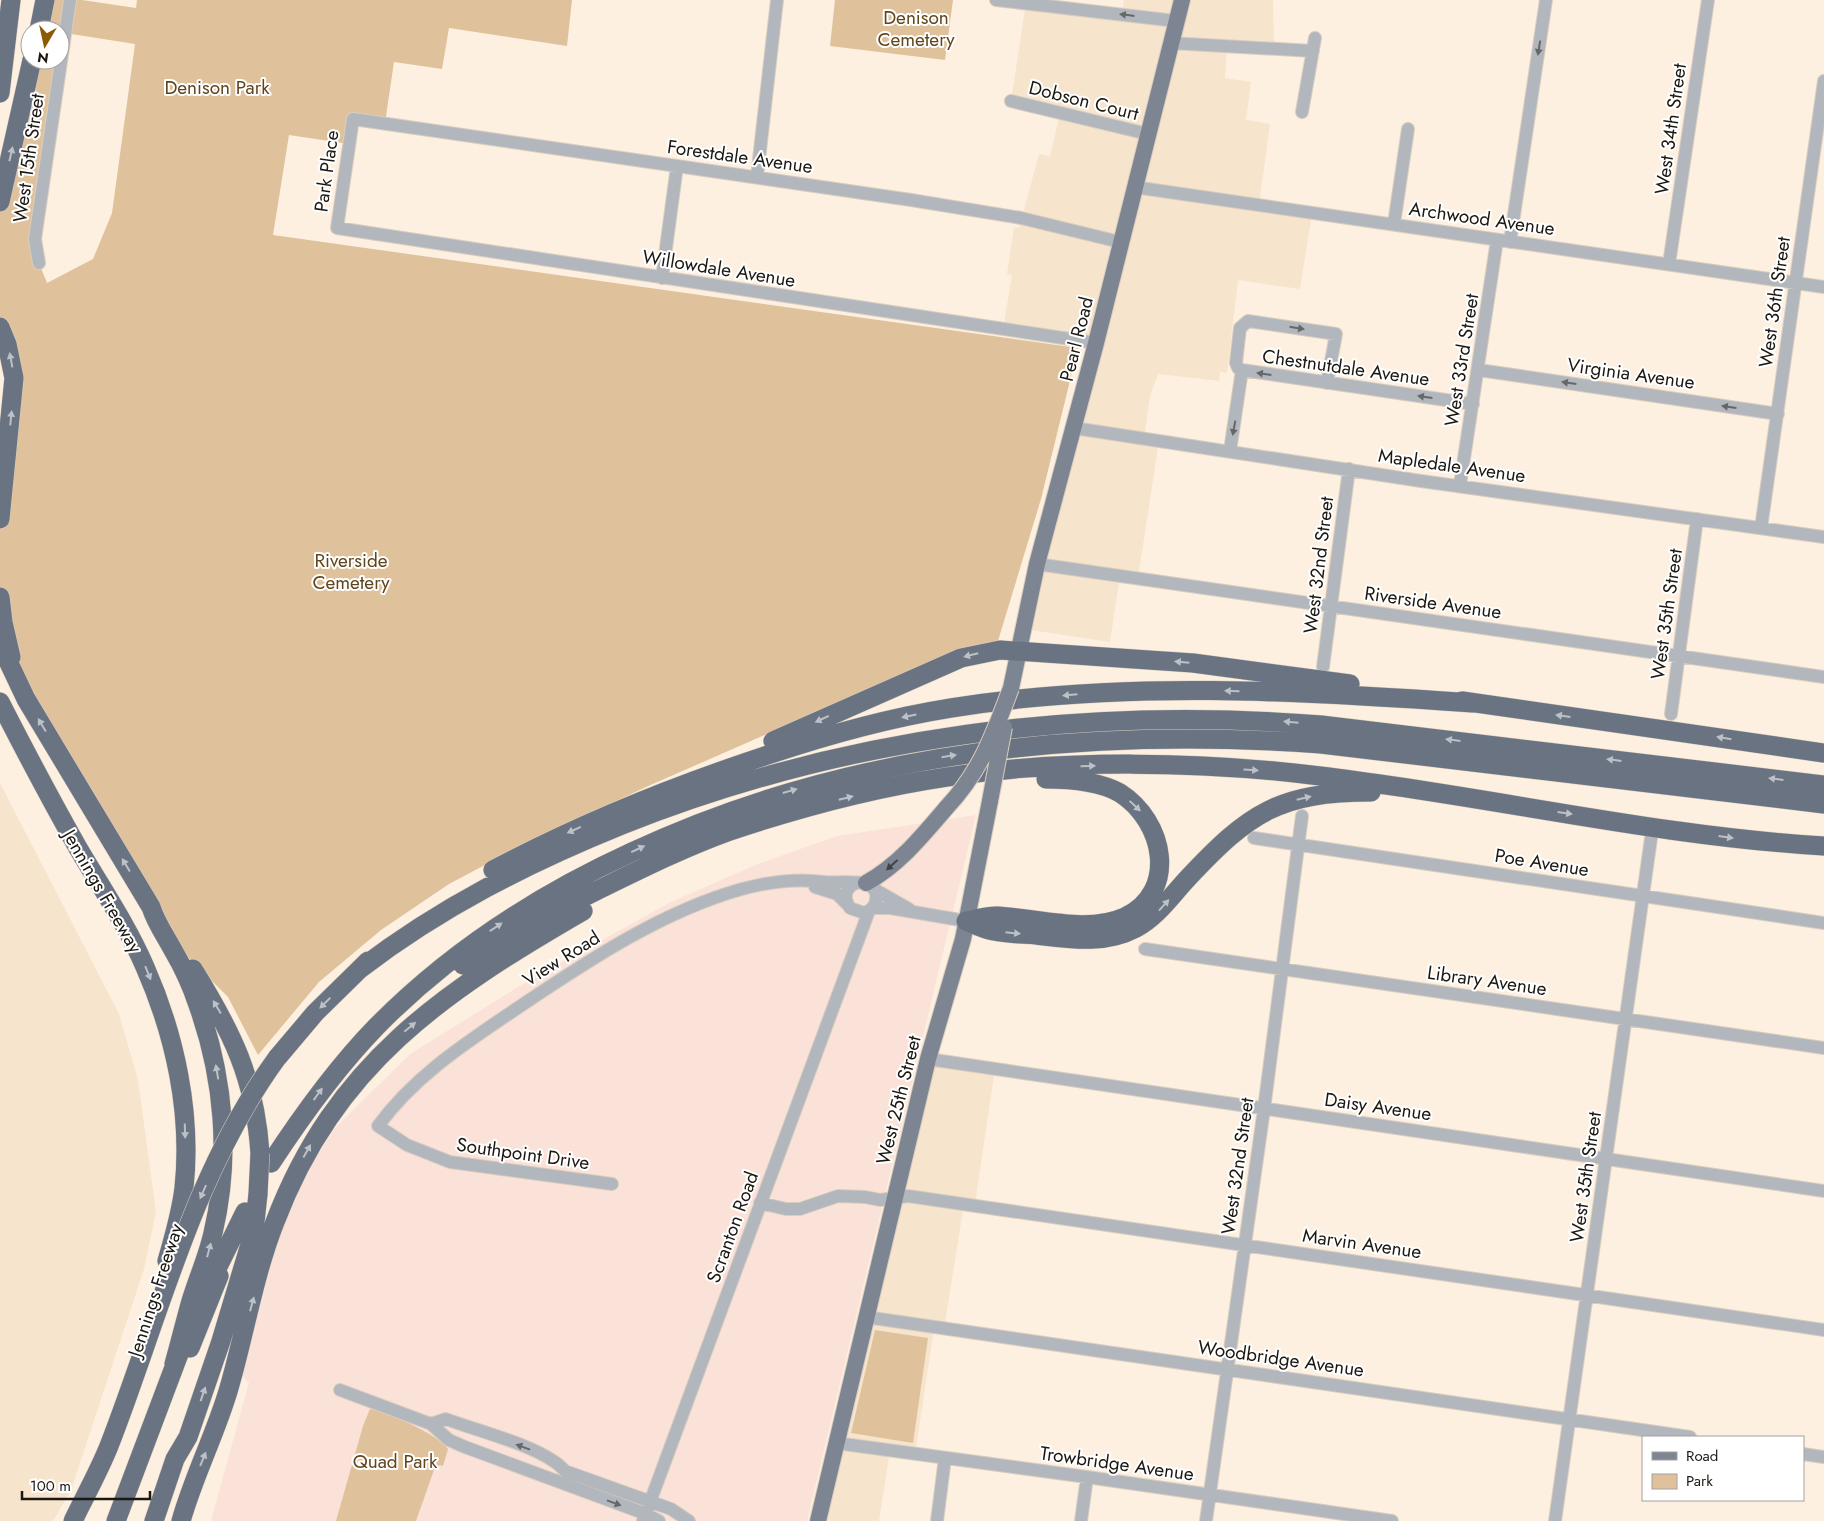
<svg xmlns="http://www.w3.org/2000/svg" width="1824" height="1521" viewBox="0 0 1824 1521" font-family="Jost,sans-serif">
<style>
.built{fill:#f6e4cd}
.medical{fill:#fbe2d9}
.green{fill:#dfc29c;fill-rule:evenodd}
.lines{fill:none;stroke-linecap:round;stroke-linejoin:round}
.minor-casing{stroke:#d9cdbf;stroke-width:14}
.major-casing{stroke:#d9cdbf;stroke-width:18}
.highway-casing{stroke:#d9cdbf;stroke-width:20}
.minor{stroke:#b2b7be;stroke-width:12}
.major{stroke:#7d8592;stroke-width:16}
.highway{stroke:#697382;stroke-width:19}
.major-bridge-casing{stroke:#d9cdbf;stroke-width:18;stroke-linecap:butt}
.highway-bridge-casing{stroke:#d9cdbf;stroke-width:20;stroke-linecap:butt}
.major-bridge{stroke:#7d8592;stroke-width:16}
.highway-bridge{stroke:#697382;stroke-width:19}
.oneway{fill:#666768}
.oneway2{fill:#bcc0c7}
.oneway3{fill:#424345}
.labels{text-anchor:middle;stroke-width:4;stroke-linejoin:round;paint-order:stroke}
.park-label{font-size:19px;fill:#61451c;stroke:#fff}
.street-label{font-size:19px;fill:#1b1711;stroke:#fff}
</style>
<rect width="100%" height="100%" fill="#fdf0e0"/>
<path class="built" d="M1124,0H1273L1274,49L1227,46L1225,78L1251,82L1246,120L1270,124L1259,205L1312,213L1300,289L1238,280L1227,373L1220,372L1219,381L1158,374L1150,396L1144,438L1159,441L1138,578L1120,576L1110,642L1024,629L1096,343L1003,329L1012,275L1007,274L1014,227L1019,228L1039,154L1050,156L1060,113L1011,101L1026,3L1122,14Z
M0,783L119,1014L138,1080L156,1212L144,1269L71,1490L53,1521H0Z
M928,1059L995,1069L975,1204H964L944,1329L934,1328L915,1455L890,1451L879,1521H818Z"/>
<path class="medical" d="M976,815L807,1521H211L249,1382L245,1380L242,1373L273,1250L310,1160H315L334,1129L410,1054L531,979L671,902L758,864L837,836Z"/>
<path class="green" d="M45,0H82L136,8L137,0H572L567,46L449,28L442,69L394,62L385,123L353,119L349,144L289,135L273,235L1078,348L1041,499L998,641L927,664L646,787L521,846L449,884L381,930L319,982L258,1055L228,997L182,951L26,699L0,597V519L13,395L0,327V202L32,60H60V30H39ZM65,33L135,44L112,213L93,259L47,283L39,263L44,185Z
M835,0H953L945,60L830,46Z
M875,1330L928,1338L913,1443L851,1433Z
M370,1409C386,1411 441,1436 448,1449L443,1466L440,1465L434,1470L416,1521H336L363,1426Z"/>
<g class="lines">
<defs>
<path id="minor" d="M996,0L1176,21
M1170,43L1313,51
M1011,101L1148,134
M1302,112L1315,38
M757,177L777,0
M1134,187L1824,287
M1394,224L1408,129
M1510,242L1546,0
M39,263L35,239L70,0
M1669,264L1708,0
M662,278L677,166
M1096,343L337,228L353,119L911,200L1021,218L1120,242
M1242,370L1473,404
M1242,370L1238,368L1236,363L1240,328L1248,321L1336,334L1327,383
M1479,370L1778,414
M1074,428L1421,481L1824,537
M1230,451L1242,370
M1460,485L1497,240
M1761,528L1824,81
M1037,564L1824,677
M1323,667L1349,469
M1671,714L1697,519
M1254,838L1824,923
M815,887L837,894L847,904
M874,889L909,909
M873,908H890L966,921
M1145,949L1824,1048
M928,1059L1824,1191
M612,1184L450,1162L407,1145L378,1126C416,1074 469,1041 522,1005C589,960 663,911 742,889C768,882 797,878 824,882C839,884 880,875 876,900C875,907 870,911 864,913L850,908C843,898 845,888 856,883
M760,1203L786,1209H800L838,1196L865,1197L880,1200L908,1196L1824,1330
M866,1317L1690,1437
M340,1390L431,1424L449,1440L465,1447L646,1514L659,1521
M431,1424L446,1419C477,1431 545,1447 565,1471L671,1509L689,1521
M836,1443L1087,1477L1392,1521
M1803,1454L1824,1457
M643,1521L869,911
M937,1521L945,1458
M1081,1521L1087,1477
M1206,1521L1264,1109L1302,816
M1555,1521L1651,838"/>
<path id="major" d="M1011,688L1037,564L1096,343L1182,0
M866,883C899,865 923,835 947,807
M818,1521L928,1059L963,939L990,801"/>
<path id="highway" d="M39,30L45,0
M0,93L11,0
M0,202L32,60
M0,327L7,344L14,378L0,519
M0,597L3,622L11,657
M0,644L26,699L151,907C156,923 165,935 173,950C183,967 192,987 198,1005C224,1078 231,1157 213,1233C208,1256 198,1278 191,1301C185,1322 180,1343 174,1364
M1462,701L1824,753
M0,702C25,751 51,800 78,848C101,887 127,925 145,967C175,1035 192,1113 184,1188C181,1213 174,1237 167,1261
M773,741L961,658L1000,650L1193,663L1350,684
M493,870C576,826 661,791 750,761C816,738 882,719 951,708C1124,680 1300,691 1473,703
M966,921C975,925 985,930 994,931C1008,934 1022,934 1036,935C1070,939 1104,945 1136,928C1157,917 1172,895 1188,878C1249,813 1279,792 1371,792
M967,921C976,919 987,916 997,916C1036,918 1088,934 1125,917C1179,891 1164,821 1120,793C1099,781 1070,779 1046,779
M463,965C506,937 552,913 598,890C641,869 683,848 727,832C798,808 873,788 947,777C1064,759 1202,761 1320,776C1488,796 1655,836 1824,846
M193,969C232,1032 255,1078 260,1153
M360,969C441,907 528,863 622,825C845,736 1083,706 1321,725L1824,785
M277,1058L315,1013L368,961
M271,1163C303,1114 336,1068 377,1026C450,952 538,895 632,852C848,751 1085,727 1321,744L1824,804
M208,1287L245,1212
M190,1348L219,1276
M116,1521L179,1354
M154,1521L175,1459L188,1437L221,1341L254,1231L258,1194
M181,1521C194,1475 216,1433 229,1388C245,1333 254,1275 275,1222C335,1064 443,992 583,911"/>
</defs>
<use href="#minor" class="minor-casing"/>
<use href="#major" class="major-casing"/>
<use href="#highway" class="highway-casing"/>
<use href="#minor" class="minor"/>
<use href="#major" class="major"/>
<use href="#highway" class="highway"/>
<defs>
<path id="major-bridge" d="M990,801L1004,727
M947,807C981,771 994,733 1011,688"/>
<path id="highway-bridge" d="M258,1194L260,1153
M73,1521C85,1496 99,1471 109,1446C160,1315 193,1173 277,1058"/>
</defs>
<use href="#major-bridge" class="major-bridge-casing"/>
<use href="#highway-bridge" class="highway-bridge-casing"/>
<use href="#major-bridge" class="major-bridge"/>
<use href="#highway-bridge" class="highway-bridge"/>
</g>
<defs><path id="oneway-solid" d="M-6-.8H1V-3.2L6.5 0L1 3.2V.8H-6Z" transform="scale(1.25)"/></defs>
<g class="oneway">
<use href="#oneway-solid" transform="translate(1127 15) rotate(-173)"/>
<use href="#oneway-solid" transform="translate(1539 48) rotate(99)"/>
<use href="#oneway-solid" transform="translate(1297 328) rotate(9)"/>
<use href="#oneway-solid" transform="translate(1264 374) rotate(-172)"/>
<use href="#oneway-solid" transform="translate(1569 383) rotate(-172)"/>
<use href="#oneway-solid" transform="translate(1425 397) rotate(-172)"/>
<use href="#oneway-solid" transform="translate(1729 407) rotate(-172)"/>
<use href="#oneway-solid" transform="translate(1234 428) rotate(100)"/>
<use href="#oneway-solid" transform="translate(523 1447) rotate(-160)"/>
<use href="#oneway-solid" transform="translate(614 1503) rotate(20)"/>
</g>
<g class="oneway2">
<use href="#oneway-solid" transform="translate(11 154) rotate(-77)"/>
<use href="#oneway-solid" transform="translate(11 360) rotate(-101)"/>
<use href="#oneway-solid" transform="translate(11 418) rotate(-84)"/>
<use href="#oneway-solid" transform="translate(971 655) rotate(166)"/>
<use href="#oneway-solid" transform="translate(1182 662) rotate(-175)"/>
<use href="#oneway-solid" transform="translate(1232 691) rotate(-179)"/>
<use href="#oneway-solid" transform="translate(1070 695) rotate(175)"/>
<use href="#oneway-solid" transform="translate(909 716) rotate(168)"/>
<use href="#oneway-solid" transform="translate(1563 716) rotate(-172)"/>
<use href="#oneway-solid" transform="translate(822 719) rotate(155)"/>
<use href="#oneway-solid" transform="translate(1291 722) rotate(-175)"/>
<use href="#oneway-solid" transform="translate(42 725) rotate(-121)"/>
<use href="#oneway-solid" transform="translate(1724 738) rotate(-171)"/>
<use href="#oneway-solid" transform="translate(1453 740) rotate(-173)"/>
<use href="#oneway-solid" transform="translate(949 756) rotate(-9)"/>
<use href="#oneway-solid" transform="translate(1614 760) rotate(-173)"/>
<use href="#oneway-solid" transform="translate(1088 766) rotate(-2)"/>
<use href="#oneway-solid" transform="translate(1251 770) rotate(4)"/>
<use href="#oneway-solid" transform="translate(1776 779) rotate(-173)"/>
<use href="#oneway-solid" transform="translate(790 791) rotate(-16)"/>
<use href="#oneway-solid" transform="translate(846 798) rotate(-14)"/>
<use href="#oneway-solid" transform="translate(1304 798) rotate(-13)"/>
<use href="#oneway-solid" transform="translate(1135 806) rotate(43)"/>
<use href="#oneway-solid" transform="translate(1565 813) rotate(8)"/>
<use href="#oneway-solid" transform="translate(574 830) rotate(156)"/>
<use href="#oneway-solid" transform="translate(1726 837) rotate(8)"/>
<use href="#oneway-solid" transform="translate(638 849) rotate(-25)"/>
<use href="#oneway-solid" transform="translate(126 865) rotate(-121)"/>
<use href="#oneway-solid" transform="translate(1164 905) rotate(-48)"/>
<use href="#oneway-solid" transform="translate(496 927) rotate(-34)"/>
<use href="#oneway-solid" transform="translate(1013 933) rotate(6)"/>
<use href="#oneway-solid" transform="translate(148 973) rotate(68)"/>
<use href="#oneway-solid" transform="translate(325 1003) rotate(135)"/>
<use href="#oneway-solid" transform="translate(217 1007) rotate(-121)"/>
<use href="#oneway-solid" transform="translate(410 1027) rotate(-40)"/>
<use href="#oneway-solid" transform="translate(217 1072) rotate(-100)"/>
<use href="#oneway-solid" transform="translate(318 1094) rotate(-54)"/>
<use href="#oneway-solid" transform="translate(185 1131) rotate(88)"/>
<use href="#oneway-solid" transform="translate(307 1151) rotate(-61)"/>
<use href="#oneway-solid" transform="translate(203 1192) rotate(114)"/>
<use href="#oneway-solid" transform="translate(209 1250) rotate(-75)"/>
<use href="#oneway-solid" transform="translate(252 1304) rotate(-75)"/>
<use href="#oneway-solid" transform="translate(203 1394) rotate(-71)"/>
<use href="#oneway-solid" transform="translate(203 1459) rotate(-68)"/>
</g>
<use class="oneway3" href="#oneway-solid" transform="translate(892 865) rotate(138)"/>
<g class="labels">
<g class="park-label">
<text x="916" y="24">Denison<tspan x="916" dy="22">Cemetery</tspan></text>
<text x="217" y="94">Denison Park</text>
<text x="351" y="567">Riverside<tspan x="351" dy="22">Cemetery</tspan></text>
<text x="395" y="1468">Quad Park</text>
</g>
<g class="street-label">
<text transform="translate(1084 100) rotate(14)" y="7">Dobson Court</text>
<text transform="translate(1670 129) rotate(-82)" y="7">West 34th Street</text>
<text transform="translate(740 156) rotate(8)" y="7">Forestdale Avenue</text>
<text transform="translate(28 158) rotate(-82)" y="7">West 15th Street</text>
<text transform="translate(326 171) rotate(-82)" y="7">Park Place</text>
<text transform="translate(1482 218) rotate(8)" y="7">Archwood Avenue</text>
<text transform="translate(719 268) rotate(9)" y="7">Willowdale Avenue</text>
<text transform="translate(1774 302) rotate(-82)" y="7">West 36th Street</text>
<text transform="translate(1076 339) rotate(-76)" y="7">Pearl Road</text>
<text transform="translate(1461 360) rotate(-81)" y="7">West 33rd Street</text>
<text transform="translate(1346 367) rotate(8)" y="7">Chestnutdale Avenue</text>
<text transform="translate(1631 373) rotate(8)" y="7">Virginia Avenue</text>
<text transform="translate(1452 465) rotate(8)" y="7">Mapledale Avenue</text>
<text transform="translate(1318 565) rotate(-83)" y="7">West 32nd Street</text>
<text transform="translate(1433 602) rotate(8)" y="7">Riverside Avenue</text>
<text transform="translate(1666 614) rotate(-82)" y="7">West 35th Street</text>
<text transform="translate(1542 862) rotate(9)" y="7">Poe Avenue</text>
<text transform="translate(103 891) rotate(60)" y="7">Jennings Freeway</text>
<text transform="translate(561 958) rotate(-32)" y="7">View Road</text>
<text transform="translate(1487 980) rotate(8)" y="7">Library Avenue</text>
<text transform="translate(898 1100) rotate(-76)" y="7">West 25th Street</text>
<text transform="translate(1378 1106) rotate(8)" y="7">Daisy Avenue</text>
<text transform="translate(523 1153) rotate(8)" y="7">Southpoint Drive</text>
<text transform="translate(1237 1166) rotate(-82)" y="7">West 32nd Street</text>
<text transform="translate(1585 1177) rotate(-82)" y="7">West 35th Street</text>
<text transform="translate(732 1227) rotate(-70)" y="7">Scranton Road</text>
<text transform="translate(1362 1243) rotate(8)" y="7">Marvin Avenue</text>
<text transform="translate(155 1290) rotate(-72)" y="7">Jennings Freeway</text>
<text transform="translate(1281 1358) rotate(8)" y="7">Woodbridge Avenue</text>
<text transform="translate(1117 1463) rotate(8)" y="7">Trowbridge Avenue</text>
</g>
</g>
<rect x="1642" y="1436" width="162" height="65" fill="#ffffff" stroke="#a4a2a0"/>
<rect x="1652" y="1452" width="25" height="8" fill="#7d8592" stroke="#a4a2a0"/>
<text x="1686" y="1461" font-size="15" fill="#1b1711">Road</text>
<rect x="1652" y="1474" width="25" height="15" fill="#dfc29c" stroke="#a4a2a0"/>
<text x="1686" y="1486" font-size="15" fill="#1b1711">Park</text>
<g transform="translate(45 45) rotate(189)"><circle r="24" fill="#ffffff" stroke="#a4a2a0"/>
<path d="M0-4L9 19L0 12L-9 19Z" fill="#8b5a03"/>
<text y="-8" font-size="14" font-weight="bold" text-anchor="middle" fill="#1b1711">N</text>
</g>
<path d="M22 1491v8h128v-8" fill="none" stroke="#1b1711" stroke-width="2.5"/>
<text x="30" y="1491" font-size="15" fill="#1b1711" stroke="#ffffff" stroke-width="4" paint-order="stroke">100 m</text>
</svg>
